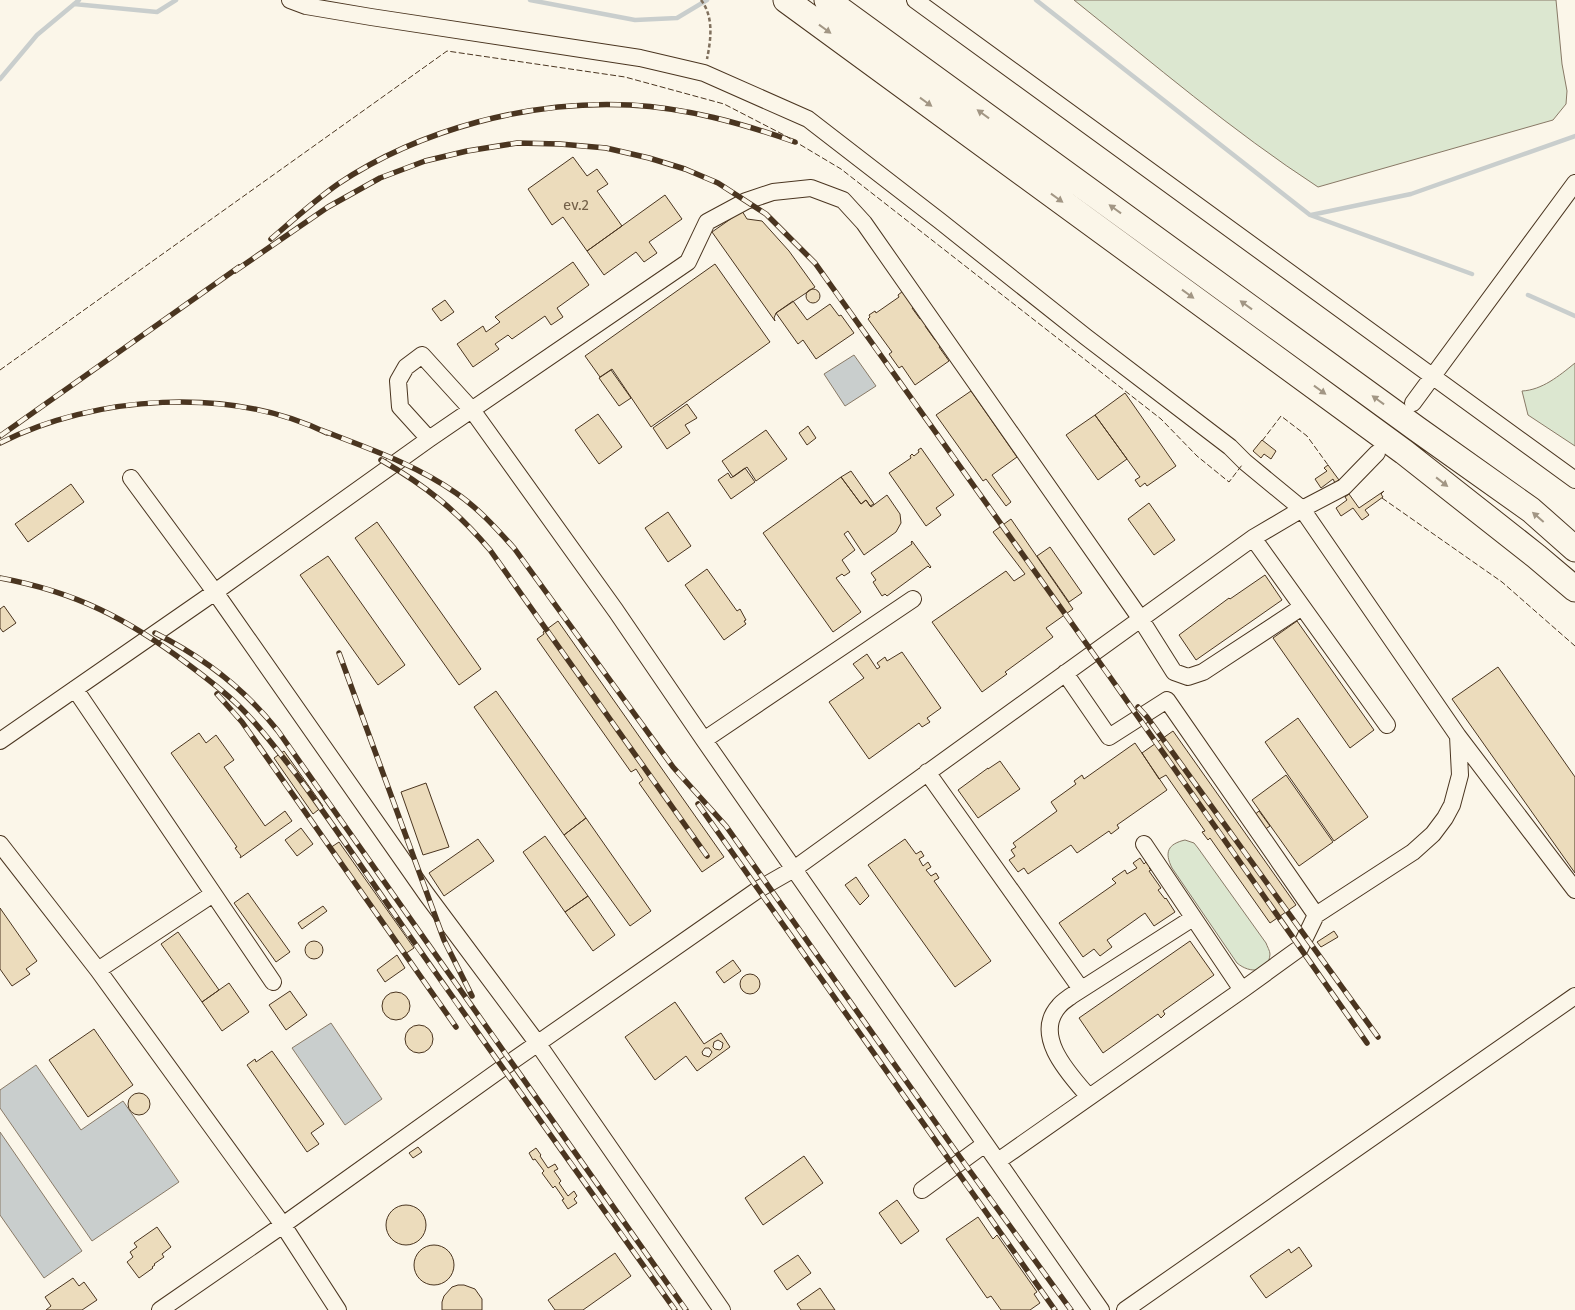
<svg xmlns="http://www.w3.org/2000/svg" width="1575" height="1310" viewBox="0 0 1575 1310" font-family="'Fira Sans',sans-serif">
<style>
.green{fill:#dce7d0;stroke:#887966}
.water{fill:#c9cecd;stroke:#887966}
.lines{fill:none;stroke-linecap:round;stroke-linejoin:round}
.stream{stroke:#c9cecd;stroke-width:4.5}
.building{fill:#ecdcbc;stroke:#4a3520;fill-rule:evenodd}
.minor-casing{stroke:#4a3520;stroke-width:18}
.highway-casing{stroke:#4a3520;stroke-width:27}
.path{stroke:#7f6f5c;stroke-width:2.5;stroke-dasharray:4 2.5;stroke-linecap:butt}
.minor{stroke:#fbf6e9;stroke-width:16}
.highway{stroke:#fbf6e9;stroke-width:25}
.rail-casing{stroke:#4a3520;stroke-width:5.5}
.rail{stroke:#fbf6e9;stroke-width:4;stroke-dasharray:11;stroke-linecap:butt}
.fence{stroke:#4a3520;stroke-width:1;stroke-dasharray:6 2.5;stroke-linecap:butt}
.oneway{fill:#a29684}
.labels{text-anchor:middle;stroke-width:4;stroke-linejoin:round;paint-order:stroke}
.number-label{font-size:15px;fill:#725f47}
</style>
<rect width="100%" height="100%" fill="#fbf6e9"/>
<path class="green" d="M1074,0H1556L1562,64L1567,91L1566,104L1553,120L1318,187C1232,131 1154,64 1074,0Z
M1575,363V446L1528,415L1522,391C1542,390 1559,376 1575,363Z
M1185,840L1194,843L1198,848L1266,943C1267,946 1270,951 1270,954C1269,973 1250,974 1237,963L1172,868C1164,852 1168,844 1185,840Z"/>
<path class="water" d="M854,355L876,386L845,406L824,374Z
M331,1023L382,1099L345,1125L292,1048Z
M36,1065L81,1130L123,1101L179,1182L92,1241L0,1108V1090Z
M0,1132L82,1251L44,1278L0,1215Z"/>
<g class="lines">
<path class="stream" d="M530,0L635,20L677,18L707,0
M1036,0L1310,215L1472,274
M74,4L157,12L176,0
M0,79L37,35L79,0
M1311,215L1411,194L1575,136
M1528,295L1575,316"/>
</g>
<path class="building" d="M573,157L587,176L597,169L608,184L597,191L622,226L587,251L563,217L552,225L528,189Z
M665,195L682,219L649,242L657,253L644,262L636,252L604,275L587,251Z
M742,211L747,219L762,221L789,251L815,287L776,313L774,318L775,321L712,232Z
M573,262L589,285L557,308L563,317L551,325L545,316L512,339L508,335L495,344L499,349L473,367L457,344L483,326L486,332L500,322L495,317Z
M715,264L770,342L651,427L612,369L600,377L585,356Z
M806 296a7 7 0 1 1 14 0a7 7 0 1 1-14 0Z
M903,291L914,306L912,308L920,319L922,318L927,324L925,326L935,340L937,339L941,345L939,347L949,361L915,385L902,366L899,368L889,354L892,352L868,319L870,317L869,315L875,311L876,313L899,297L898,295Z
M445,300L454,312L441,321L432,309Z
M793,301L807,320L830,304L839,316L841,315L854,333L816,359L803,340L798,344L776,313Z
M611,370L631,398L619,406L599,378Z
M971,391L1017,457L992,475L1011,502L1006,506L986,479L983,481L936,415Z
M1125,393L1176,466L1147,486L1145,483L1140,487L1135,480L1140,477L1095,415Z
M687,404L697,418L685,425L690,433L667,449L653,428Z
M598,414L622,447L599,464L575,430Z
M1095,415L1127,459L1098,480L1066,435Z
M808,426L816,438L807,445L799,433Z
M766,430L787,459L756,481L747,467L733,477L722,461Z
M1262,440L1276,451L1271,459L1264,454L1261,458L1253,451Z
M921,448L954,495L936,508L941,515L926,526L889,473L911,458L910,456L912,454L914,456L919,452L918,450Z
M1328,465L1339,480L1335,483L1333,479L1321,488L1315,479L1327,471L1324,468Z
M745,468L755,482L731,499L718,480L728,473L731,478Z
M851,471L874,504L870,506L866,500L861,504L841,477Z
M841,477L861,504L866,500L871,507L887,495L900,514L901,523L896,532L864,555L848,531L844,534L855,550L842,560L850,572L844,576L842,574L836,578L861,612L833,632L763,533Z
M71,484L84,502L28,542L15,524Z
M1384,491L1381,494L1383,497L1365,510L1369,515L1362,520L1353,508L1341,516L1336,508L1347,500L1345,497L1349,494L1359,508Z
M1149,503L1175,540L1154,555L1128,519Z
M668,512L691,546L668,562L645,528Z
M1011,519L1073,609L1046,628L1053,637L1005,672L1007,674L982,692L932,622L1006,571L1014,581L1025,574L993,532Z
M377,522L481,669L459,685L355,538Z
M912,541L931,567L930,568L928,566L887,596L885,594L882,596L873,582L876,580L871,573L912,544L911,542Z
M1050,547L1082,593L1069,602L1037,556Z
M328,556L405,665L378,685L300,575Z
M707,569L737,611L740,609L746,620L744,621L746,624L724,640L685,585Z
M1265,575L1282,600L1196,660L1179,635L1229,598L1230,599Z
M4,606L16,623L3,632L0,628V609Z
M558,621L724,857L702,872L639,783L643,780L636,769L631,772L537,639L544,634L543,632Z
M1297,621L1374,730L1350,748L1273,638Z
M902,652L941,708L927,718L930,722L922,727L919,723L869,759L829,702L864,678L853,664L867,654L877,669L880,667L877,663L885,657L887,661Z
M1498,667L1575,777V873L1452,699Z
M496,691L586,818L564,835L474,707Z
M1298,718L1368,817L1334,841L1265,742Z
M1173,731L1296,905L1270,923L1210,838L1208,840L1202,832L1205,831L1166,775L1159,779L1142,753Z
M199,733L206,743L216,735L234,760L224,767L265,826L285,811L292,821L240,858L241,856L235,848L237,847L171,753Z
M1135,743L1167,790L1117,825L1119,828L1111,834L1109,831L1077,853L1071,845L1028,874L1024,868L1018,872L1009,860L1015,856L1011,850L1016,847L1013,843L1057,811L1051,802L1076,784L1074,781L1082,775L1084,779Z
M284,751L323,806L313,814L274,758Z
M1000,761L1020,789L978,818L958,790L988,768V769Z
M1286,775L1333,842L1299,866L1252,800Z
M426,783L449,847L423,855L401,792Z
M1259,811L1270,826L1264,830L1253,816Z
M586,818L651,911L630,926L564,835Z
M301,828L313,844L297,856L285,840Z
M545,836L588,896L565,912L523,852Z
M478,839L494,861L444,896L429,873Z
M905,839L916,854L921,851L924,856L919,859L923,866L928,862L931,867L926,870L931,876L936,873L939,878L934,881L991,961L955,987L868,865Z
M339,842L414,948L405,954L330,848Z
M1140,858L1144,864L1146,862L1150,867L1149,868L1151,870L1149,871L1161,888L1158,890L1165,899L1166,898L1175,912L1154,926L1145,913L1107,940L1112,947L1100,956L1094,949L1083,957L1059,923L1116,883L1112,879L1125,870L1127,874L1137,868L1133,863Z
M856,877L869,896L860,905L845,885Z
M248,893L290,952L276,962L234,903Z
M588,896L615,935L593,951L565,912Z
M323,906L327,911L302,929L298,923Z
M0,908L37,961L26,969L30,974L12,986L0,969Z
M1334,931L1338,937L1321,947L1317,942Z
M178,932L219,990L202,1002L161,944Z
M1190,941L1214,975L1163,1011L1165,1014L1161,1018L1158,1014L1103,1053L1079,1018Z
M305 950a9 9 0 1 1 18 0a9 9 0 1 1-18 0Z
M397,955L405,968L385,982L377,970Z
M733,960L741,971L724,983L716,972Z
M740 984a10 10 0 1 1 20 0a10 10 0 1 1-20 0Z
M229,983L249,1012L222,1031L202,1002Z
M290,991L307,1015L286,1030L269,1005Z
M382 1006a14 14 0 1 1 28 0a14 14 0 1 1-28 0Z
M675,1002L704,1044L721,1033L730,1047L697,1071L686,1056L655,1080L625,1037ZM718,1040L723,1043L722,1048L720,1050L715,1049L713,1047L714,1042ZM705,1048H709L712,1052L709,1057L703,1055L702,1052Z
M405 1039a14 14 0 1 1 28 0a14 14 0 1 1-28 0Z
M94,1029L133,1085L88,1117L49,1060Z
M272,1051L324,1124L311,1133L319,1144L307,1152L247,1065L255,1059L256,1062Z
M128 1104a11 11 0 1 1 22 0a11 11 0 1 1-22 0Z
M418,1147L422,1152L413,1158L409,1153Z
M536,1148L541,1155L540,1156L548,1168L555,1164L558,1169L554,1171L561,1181L559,1183L568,1196L574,1191L577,1196L574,1199L577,1203L568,1209L562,1200L564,1199L555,1186L553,1188L542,1173L544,1171L535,1159L533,1160L529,1153Z
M804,1156L823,1183L763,1225L745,1198Z
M897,1200L919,1231L901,1244L879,1213Z
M386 1225a20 20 0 1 1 40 0a20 20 0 1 1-40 0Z
M978,1217L993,1239L997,1235L1037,1292L1034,1294L1040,1303L1030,1310H1001L991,1296L987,1298L946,1239Z
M157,1227L171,1247L162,1254L164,1257L154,1264L155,1265L152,1267L153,1268L139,1278L127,1262L133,1257L130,1252L137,1247L134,1243Z
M414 1265a20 20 0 1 1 40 0a20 20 0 1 1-40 0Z
M1299,1247L1312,1266L1266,1298L1250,1276L1289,1249L1291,1253Z
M615,1253L631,1276L583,1310H555L548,1300Z
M798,1255L811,1273L787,1290L774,1271Z
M73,1278L79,1286L84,1282L97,1300L82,1310H46L51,1306L45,1297Z
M458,1285H464L475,1289L482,1299V1310H442V1302L444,1296L452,1287Z
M820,1288L835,1310H801L797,1304Z"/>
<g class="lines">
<defs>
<path id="minor" d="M290,0L306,6L371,17L640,58L704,73L808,119L940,221L1086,337L1230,447L1245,462L1302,509L1458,736L1460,775L1452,805L1445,818L1433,834L1413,852L1316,915L1300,948L1242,990L998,1161
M915,0L1575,480
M1413,403L1575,183
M429,439L400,407L398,381L406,367L422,355L472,410L616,611L704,740L1101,1310
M131,478L215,592L427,895L538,1044L722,1310
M1253,538L1387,725
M1065,673L1109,737L1167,700L1316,915
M75,689L273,982
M1458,736L1575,890
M704,740L913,599
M0,741L215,592L429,439L688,262L707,222L746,201L773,192L811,188L843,200L864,223L1140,618L1174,672L1188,677L1203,672L1302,607
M927,772L1081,989
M0,844L98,970L283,1225L338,1310
M1144,844L1242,990
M98,970L213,894
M1089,1097C1070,1075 1032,1036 1059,1006C1062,1002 1067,999 1071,996L1193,918
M922,1190L985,1144
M160,1310L283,1225L511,1062L759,889L794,869L1253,538L1302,509L1344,487L1377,453
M1125,1310L1575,996"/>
<path id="highway" d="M786,0L1404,452L1536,556L1575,589
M827,0L1417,429L1531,510L1575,549"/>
</defs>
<use href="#minor" class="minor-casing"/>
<use href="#highway" class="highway-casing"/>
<path class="path" d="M701,0C714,17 711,39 707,59"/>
<use href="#minor" class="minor"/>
<use href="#highway" class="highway"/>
<defs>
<path id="rail" d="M271,239C293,220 314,201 338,184C420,129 531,100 630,105C687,108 741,123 795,142
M235,271L328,207L380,178L425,161L467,151L517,143L560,144L606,148L649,158L685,169L718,183L766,214L815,263L1110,677L1367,1043
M321,430C367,448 415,464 456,493C478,508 496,528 514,548L673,767L726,826L962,1160L1071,1310
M0,436L239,267
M0,443C95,395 230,386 327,433
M381,460C426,486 456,510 490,550L707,856
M0,578C76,592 128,619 189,665C205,677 222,690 237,704C259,725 277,750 296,774C333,824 367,875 402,925C492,1054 584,1181 675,1310
M155,633C203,657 244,688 278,731L686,1310
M339,653L444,940L472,996
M217,694L242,722L456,1027
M1138,707L1147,717L1378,1037
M698,804L1055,1310"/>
</defs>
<use href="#rail" class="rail-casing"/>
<use href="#rail" class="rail"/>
<path class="fence" d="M0,370L447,51L625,77L724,104L784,135L841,169L1161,419L1197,456L1229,482L1242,465
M1262,441L1281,416L1307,436L1328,465
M1382,498L1502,582L1575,646"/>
</g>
<defs><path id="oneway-solid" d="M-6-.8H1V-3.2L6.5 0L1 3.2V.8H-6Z" transform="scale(1.25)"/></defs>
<g class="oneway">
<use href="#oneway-solid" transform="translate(825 29) rotate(36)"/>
<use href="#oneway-solid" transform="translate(926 102) rotate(36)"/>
<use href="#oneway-solid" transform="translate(983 114) rotate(-144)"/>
<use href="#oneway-solid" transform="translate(1057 198) rotate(36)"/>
<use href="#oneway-solid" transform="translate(1115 209) rotate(-144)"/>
<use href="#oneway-solid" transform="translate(1188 294) rotate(36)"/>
<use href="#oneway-solid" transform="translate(1246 305) rotate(-144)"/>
<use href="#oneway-solid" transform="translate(1320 390) rotate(36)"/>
<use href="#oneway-solid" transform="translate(1378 400) rotate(-144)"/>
<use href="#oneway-solid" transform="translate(1442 482) rotate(38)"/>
<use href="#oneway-solid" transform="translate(1538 517) rotate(-139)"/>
</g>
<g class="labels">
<g class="number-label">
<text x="576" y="210">ev.2</text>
</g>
</g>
</svg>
